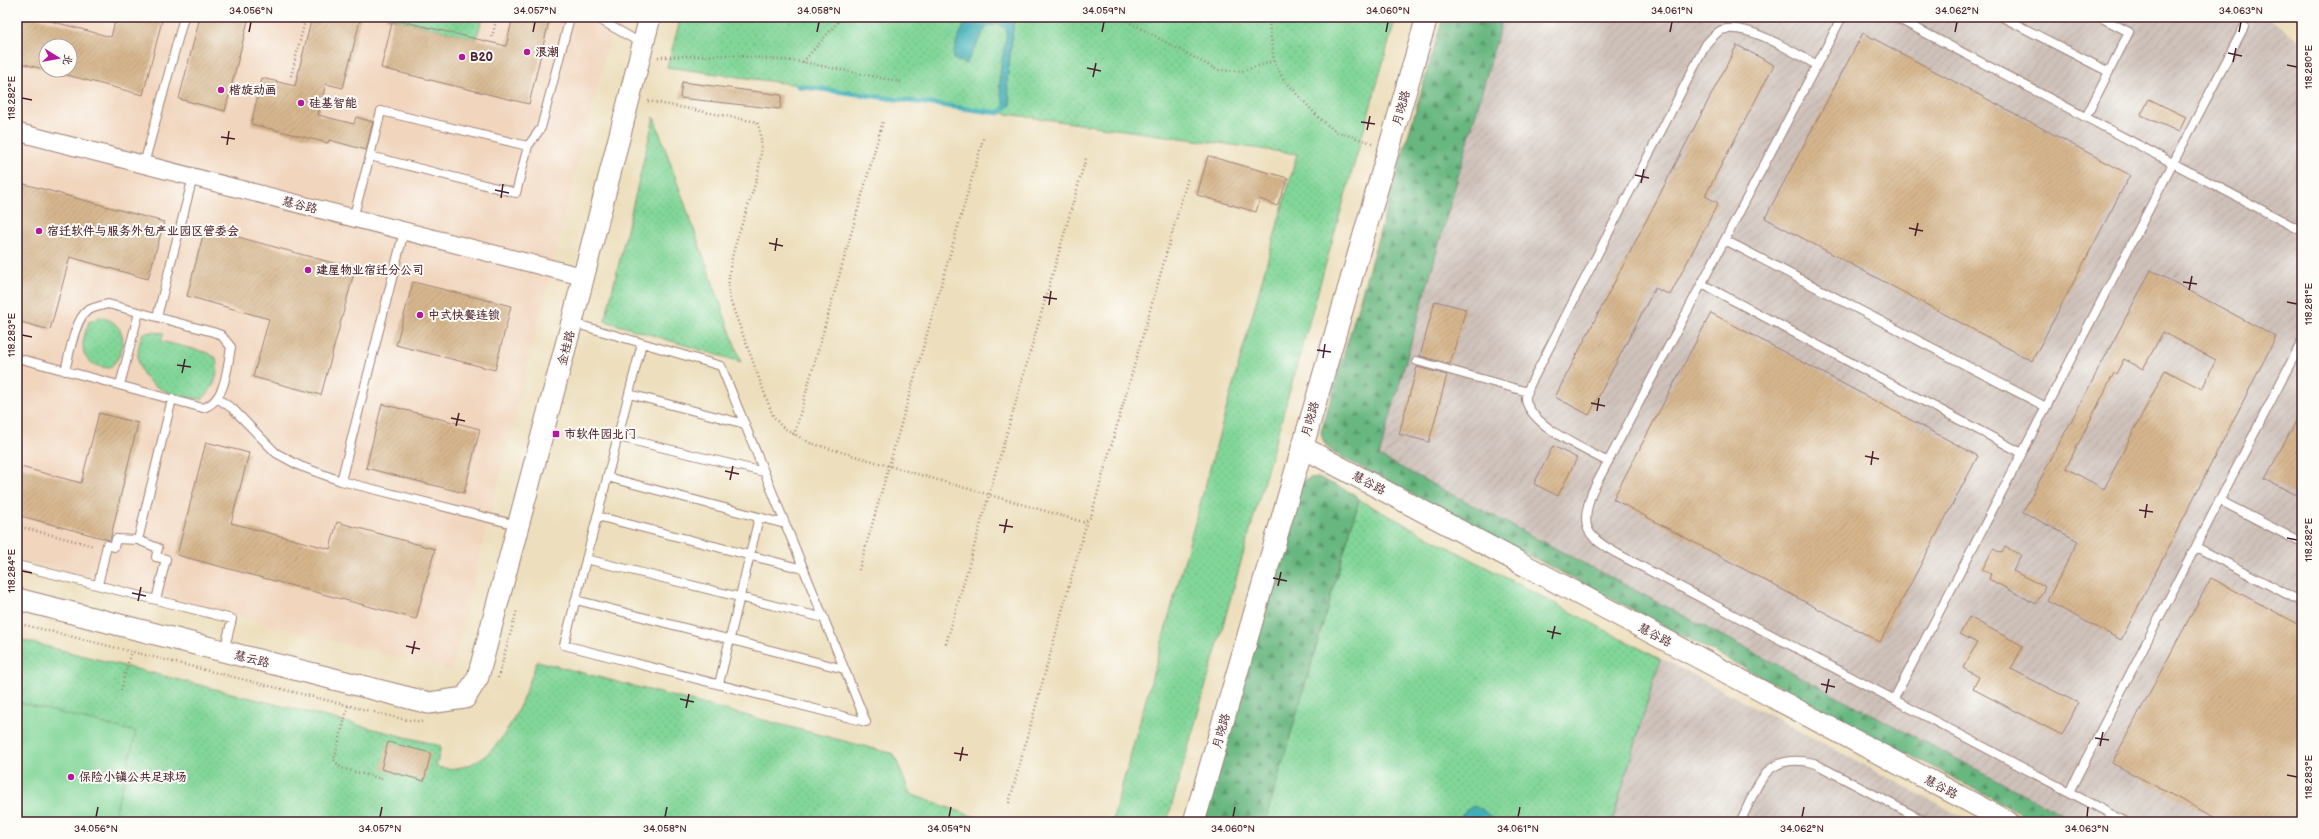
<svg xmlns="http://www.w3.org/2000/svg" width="2319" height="839" viewBox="0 0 2319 839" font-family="'Balsamiq Sans','LXGW WenKai TC',sans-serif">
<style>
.built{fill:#f1d5bd;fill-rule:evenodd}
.industrial{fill:url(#industrial-furrows)}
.grass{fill:url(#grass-dots);stroke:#667a62}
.forest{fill:url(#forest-firs);stroke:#596b56}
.pitch{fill:#81d698;stroke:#667a62}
.water{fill:#3fafb8;stroke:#446772}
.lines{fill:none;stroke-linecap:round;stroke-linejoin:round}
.stream{stroke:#3fafb8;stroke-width:5}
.building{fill:url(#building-hatch);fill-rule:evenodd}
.service-casing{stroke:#9c7f74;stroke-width:10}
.minor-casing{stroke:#9c7f74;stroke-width:19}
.tertiary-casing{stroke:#9c7f74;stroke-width:23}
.path{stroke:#9c7f74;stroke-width:2.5;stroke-dasharray:1 3;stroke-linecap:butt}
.service{stroke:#fff;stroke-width:8}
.minor{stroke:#fff;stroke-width:17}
.tertiary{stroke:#fff;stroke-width:21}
.ticks{fill:none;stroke:#4a1f2b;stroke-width:1.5}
.poi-dot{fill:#b5179e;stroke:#fdfcf7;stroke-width:1.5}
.labels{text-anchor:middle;stroke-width:4;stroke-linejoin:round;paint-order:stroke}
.poi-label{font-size:12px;font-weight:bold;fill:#4a1f2b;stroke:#fdfcf7;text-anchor:start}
.street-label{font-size:12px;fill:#4a1f2b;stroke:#fdfcf7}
.neatline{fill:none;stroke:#4a1f2b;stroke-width:1.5}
.ticks-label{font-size:10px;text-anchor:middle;fill:#4a1f2b}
</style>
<defs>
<pattern id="industrial-furrows" width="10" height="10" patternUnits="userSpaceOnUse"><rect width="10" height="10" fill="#cec1ba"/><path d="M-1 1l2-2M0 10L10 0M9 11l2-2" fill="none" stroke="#b2a5a0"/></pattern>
<pattern id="grass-dots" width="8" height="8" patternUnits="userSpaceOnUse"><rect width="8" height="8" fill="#81d698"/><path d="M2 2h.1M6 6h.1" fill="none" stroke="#71b783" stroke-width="1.8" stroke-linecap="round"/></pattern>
<pattern id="forest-firs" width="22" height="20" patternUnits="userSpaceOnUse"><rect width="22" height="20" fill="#68b780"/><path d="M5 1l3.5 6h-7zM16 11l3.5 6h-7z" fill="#589469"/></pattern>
<pattern id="building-hatch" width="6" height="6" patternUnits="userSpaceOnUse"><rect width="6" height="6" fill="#d6b68d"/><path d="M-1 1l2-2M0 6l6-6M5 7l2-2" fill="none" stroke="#b99c7a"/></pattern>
</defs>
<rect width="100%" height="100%" fill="#fdfcf7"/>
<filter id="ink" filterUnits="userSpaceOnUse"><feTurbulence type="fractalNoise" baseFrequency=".025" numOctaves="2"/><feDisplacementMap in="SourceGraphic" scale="8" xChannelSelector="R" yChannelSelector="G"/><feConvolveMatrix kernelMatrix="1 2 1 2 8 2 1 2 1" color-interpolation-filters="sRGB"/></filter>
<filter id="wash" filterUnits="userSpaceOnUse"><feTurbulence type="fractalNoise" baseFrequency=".012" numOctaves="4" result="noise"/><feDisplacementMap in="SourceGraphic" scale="16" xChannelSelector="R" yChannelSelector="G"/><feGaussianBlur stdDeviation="0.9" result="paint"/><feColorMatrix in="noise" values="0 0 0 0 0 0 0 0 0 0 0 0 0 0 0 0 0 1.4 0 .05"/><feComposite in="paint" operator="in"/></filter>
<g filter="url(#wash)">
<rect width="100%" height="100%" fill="#eddfbd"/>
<path class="built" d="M17,17H615L451,671L17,560ZM46,46H70V70H46Z"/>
<path class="industrial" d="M1503,17H2267L2302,42V822H2077L1379,456Z
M1660,659L1667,661L1972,822H1612Z"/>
<path class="grass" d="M386,17H483L476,39Z
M681,17H1396L1167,822H1112L1297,154L667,67Z
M654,117L741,362L605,321Z
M100,317C128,322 129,352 109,368C79,365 79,346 89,322Z
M151,332L164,333L161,341L208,353L216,358C219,374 215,388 202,399C162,396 124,379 143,333Z
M1359,500L1660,659L1612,822H1265Z
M17,639L441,746L436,767C497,780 521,705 537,661L894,754L910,794L989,822H17Z"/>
<path class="forest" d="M1443,17H1503L1379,456L2077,822H2038L1334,453C1327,447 1322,442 1321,432Z
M1318,477L1354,494L1359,500L1265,822H1201L1298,484L1310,478Z"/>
<path class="pitch" d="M17,702L136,732L113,822H17Z"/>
<path class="water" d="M971,17H1013L1014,20L1007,83L1011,105L1005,106C993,82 1005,56 1007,29L997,24L986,27L966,64L953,59C955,44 960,28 971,17Z
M1474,806L1482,809L1496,822H1456L1465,811Z"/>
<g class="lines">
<path class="stream" d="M798,86L999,113L1007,106"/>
</g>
<g id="blocks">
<path class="building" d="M17,17H35L111,37L116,17H163L143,95L48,70H70V46H46V70L17,62Z
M200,17H249L225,111L179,99Z
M312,17H361L343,88L326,84L318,115L354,124L356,117L373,122L366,150L329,140L328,143L251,124L262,78L295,86Z
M513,17H550L529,104L381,68L393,19L506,46Z
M1863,33L2130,175L2032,361L1765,218Z
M1737,45L1774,65L1705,196L1718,203L1670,295L1655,288L1589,415L1555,397Z
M682,82L782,95L780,109L680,98Z
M2149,99L2186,117L2179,132L2141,115Z
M1208,156L1288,178L1277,206L1260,199L1256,212L1197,195Z
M17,182L164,222L148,279L70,257L50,330L17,321Z
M205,228L355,269L321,395L253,377L269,319L187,296Z
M2151,270L2276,337L2121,640L2047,601L2078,541L2023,512ZM2163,332L2216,360L2202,389L2165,370L2104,489L2066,468L2114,373L2116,374L2124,359L2143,369Z
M413,282L511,306L495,370L396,345Z
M1435,301L1466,309L1450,364L1420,356Z
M1711,313L1978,456L1880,642L1613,499Z
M1417,367L1447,375L1429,442L1399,434Z
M382,404L480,429L464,493L366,468Z
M2302,410V498L2265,479Z
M99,413L138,423L110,540L17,515V466L81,483Z
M206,442L249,453L231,523L330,549L337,522L435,549L416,619L177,555Z
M1553,446L1577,458L1558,496L1534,484Z
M2005,547L2021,555L2013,571L2045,587L2036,604L1989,579L1991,574L1982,570L1993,549L2002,553Z
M2211,578L2302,626V822H2223L2112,763Z
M1969,617L2023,646L2011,669L2078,703L2062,735L1973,689L1979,677L1963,668L1977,643L1960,634Z
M388,742L431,753L424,781L381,769Z"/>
</g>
</g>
<g filter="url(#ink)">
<use href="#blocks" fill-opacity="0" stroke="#9c7f74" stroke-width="1"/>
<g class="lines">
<defs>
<path id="service" d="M595,17L632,38
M1842,17L1592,492C1580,527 1585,535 1616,553L2126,822
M1895,17L2302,231
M2002,17L2109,72
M2086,117L2129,32L2100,17
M528,146L381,111L370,156L516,193L528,146L541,128L570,17
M144,164L184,17
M353,218L370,156
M1725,240L2046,407
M1702,284L2022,453
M157,317L193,177
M573,323L721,366L866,722L564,645L642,343
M17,358C79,374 141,391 203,408C226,401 227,368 231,347L221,335L213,332L108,304C101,306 93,307 87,311C75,319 69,356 65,371
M1417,361L1528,392
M120,385L139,312
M629,394L745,424
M217,398L233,409L276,453L300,466L341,481L517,525
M618,437L764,472
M1608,462C1586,450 1531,426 1526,400C1526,395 1528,389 1530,385L1706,44C1710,40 1717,31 1722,30C1748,22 1794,53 1817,65
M607,477L785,524
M341,481L404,231
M2219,500L2302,543
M597,516L803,569
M138,540L172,399
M2196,547L2302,602
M586,559L824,618
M17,565L232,619L224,651
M98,585L107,545L114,547L116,539L138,540L158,548L156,557L166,559L156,600
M576,600L844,669
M719,684L759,517
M1894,699L2244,27
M2069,792L2302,341
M1740,822C1759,785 1764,751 1814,763L1926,822"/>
<path id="minor" d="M17,132L584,277"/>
<path id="tertiary" d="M1302,447L2008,822
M17,599L429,703L465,698L478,677L572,322L650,17
M1194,822L1427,17"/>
</defs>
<use href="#service" class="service-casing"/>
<use href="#minor" class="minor-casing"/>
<use href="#tertiary" class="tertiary-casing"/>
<path class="path" d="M1120,17L1217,70L1242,71L1274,61
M1268,17L1274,61L1282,77L1319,118L1335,131L1372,143
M492,37L497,17
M658,57L731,55L803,62L901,82
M803,62L842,17
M291,76L306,17
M648,101L757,122C777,173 719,245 730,300L773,416L782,427L810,443L1083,522L1091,517L1093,509L1188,178
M794,435L883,121
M17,526L94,546
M859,570L984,136
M17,623L402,719L424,722
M946,644L1086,158
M498,678L517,610
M121,690L131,651
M348,706L334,760L341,768L382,779
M1009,803L1087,521"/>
<use href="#service" class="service"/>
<use href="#minor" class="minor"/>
<use href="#tertiary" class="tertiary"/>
</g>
</g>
<path class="ticks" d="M249,32L251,22M533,32L535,22M817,32L819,22M1102,32L1104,22M1386,32L1388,22M1670,32L1672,22M1955,32L1957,22M2239,32L2241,22M2228,53L2242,56M2233,62L2236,48M2287,65L2297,67M1087,68L1101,71M1093,77L1096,63M22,98L32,100M1361,122L1375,124M1367,130L1370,116M221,137L235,139M227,145L229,131M1635,175L1649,178M1641,183L1644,169M495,190L509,193M501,198L503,184M1909,228L1923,231M1915,236L1918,223M769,243L783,246M775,251L777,238M2183,282L2197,284M2189,290L2192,276M1043,297L1057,299M2287,302L2297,304M1049,305L1051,291M22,335L32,337M1317,350L1331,352M1323,358L1325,344M177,365L191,367M182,373L185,359M1591,403L1605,406M1597,411L1599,398M451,418L465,421M456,426L459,413M1865,456L1879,459M1871,465L1873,451M725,471L739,474M730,480L733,466M2139,510L2153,512M2145,518L2147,504M999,525L1013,527M1004,533L1007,519M2287,538L2297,540M22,571L32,573M1273,578L1287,581M1278,586L1281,572M132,593L146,596M138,601L141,587M1547,631L1561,634M1552,639L1555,626M406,646L420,649M412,654L415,641M1821,684L1835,687M1826,693L1829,679M680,699L694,702M686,708L689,694M2095,738L2109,740M2100,746L2103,732M954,753L968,755M960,761L963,747M2287,775L2297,777M96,817L98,807M380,817L382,807M665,817L667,807M949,817L951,807M1233,817L1235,807M1518,817L1520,807M1802,817L1804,807M2087,817L2088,807"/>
<g class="poi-dot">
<circle cx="527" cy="52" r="4"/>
<circle cx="462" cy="57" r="4"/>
<circle cx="221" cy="90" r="4"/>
<circle cx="301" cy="103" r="4"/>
<circle cx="39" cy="231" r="4"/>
<circle cx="308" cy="270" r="4"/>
<circle cx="420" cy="315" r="4"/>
<rect x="552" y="430" width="8" height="8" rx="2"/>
<circle cx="71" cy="777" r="4"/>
</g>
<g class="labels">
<g class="poi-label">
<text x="535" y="56">浪潮</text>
<text x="470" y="61">B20</text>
<text x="229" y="94">楷旋动画</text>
<text x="309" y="107">硅基智能</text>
<text x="47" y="235">宿迁软件与服务外包产业园区管委会</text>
<text x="316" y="274">建屋物业宿迁分公司</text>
<text x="428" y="319">中式快餐连锁</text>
<text x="564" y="438">市软件园北门</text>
<text x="79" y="781">保险小镇公共足球场</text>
</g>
<g class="street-label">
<text transform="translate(1401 108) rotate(-74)" y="4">月晓路</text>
<text transform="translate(300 205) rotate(14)" y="4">慧谷路</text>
<text transform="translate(566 348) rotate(-75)" y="4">金桂路</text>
<text transform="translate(1310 419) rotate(-74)" y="4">月晓路</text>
<text transform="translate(1369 483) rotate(28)" y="4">慧谷路</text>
<text transform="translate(1655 635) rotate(28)" y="4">慧谷路</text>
<text transform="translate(252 659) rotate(14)" y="4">慧云路</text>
<text transform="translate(1221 731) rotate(-74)" y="4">月晓路</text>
<text transform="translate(1941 787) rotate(28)" y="4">慧谷路</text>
</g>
</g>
<rect width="2319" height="839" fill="none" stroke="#fdfcf7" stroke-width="44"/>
<g transform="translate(58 58) rotate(101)"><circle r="19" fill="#fdfcf7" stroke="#b5a4a5"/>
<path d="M0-3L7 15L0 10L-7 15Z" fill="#b5179e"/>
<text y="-6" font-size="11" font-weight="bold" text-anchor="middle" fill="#4a1f2b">北</text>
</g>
<rect x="22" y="22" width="2275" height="795" class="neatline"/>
<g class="ticks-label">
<text x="251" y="14">34.056°N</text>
<text x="535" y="14">34.057°N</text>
<text x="819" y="14">34.058°N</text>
<text x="1104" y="14">34.059°N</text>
<text x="1388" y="14">34.060°N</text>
<text x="1672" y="14">34.061°N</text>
<text x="1957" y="14">34.062°N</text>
<text x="2241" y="14">34.063°N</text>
<text transform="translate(2308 67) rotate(-90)" y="4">118.280°E</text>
<text transform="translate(11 98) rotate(-90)" y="4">118.282°E</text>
<text transform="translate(2308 304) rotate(-90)" y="4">118.281°E</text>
<text transform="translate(11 335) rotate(-90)" y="4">118.283°E</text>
<text transform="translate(2308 540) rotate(-90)" y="4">118.282°E</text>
<text transform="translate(11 571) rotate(-90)" y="4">118.284°E</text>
<text transform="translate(2308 777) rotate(-90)" y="4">118.283°E</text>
<text x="96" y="832">34.056°N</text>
<text x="380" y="832">34.057°N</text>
<text x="665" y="832">34.058°N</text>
<text x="949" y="832">34.059°N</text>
<text x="1233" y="832">34.060°N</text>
<text x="1518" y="832">34.061°N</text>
<text x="1802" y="832">34.062°N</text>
<text x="2087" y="832">34.063°N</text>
</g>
</svg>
